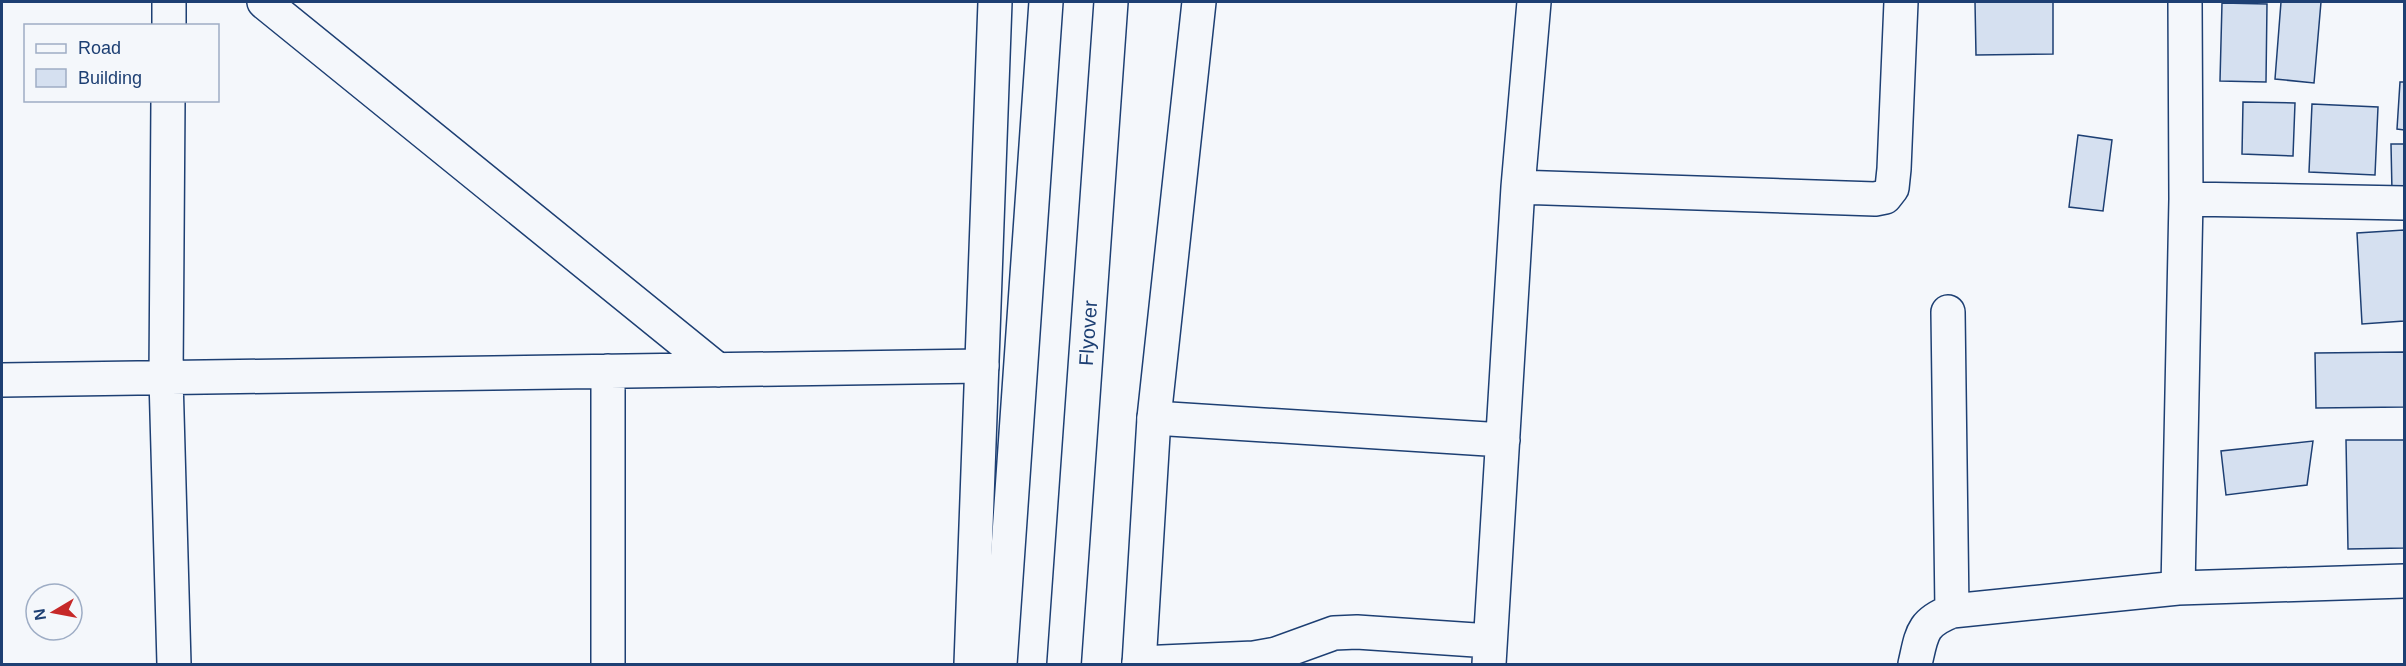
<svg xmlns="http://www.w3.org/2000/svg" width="2406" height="666" viewBox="0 0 2406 666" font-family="Helvetica,sans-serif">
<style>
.building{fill:#d5e0f0;stroke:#1d3f73;stroke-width:1.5}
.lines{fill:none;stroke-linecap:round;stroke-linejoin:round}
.minor-casing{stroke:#1d3f73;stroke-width:36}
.major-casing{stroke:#1d3f73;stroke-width:36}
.highway-casing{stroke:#1d3f73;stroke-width:36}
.minor{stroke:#f4f7fb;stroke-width:33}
.major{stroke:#f4f7fb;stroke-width:33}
.highway{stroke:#f4f7fb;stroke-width:33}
.labels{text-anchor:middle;stroke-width:4.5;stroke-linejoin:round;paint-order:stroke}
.street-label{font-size:20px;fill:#1d3f73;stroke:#f4f7fb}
</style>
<rect width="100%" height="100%" fill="#f4f7fb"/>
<path class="building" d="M1975,2H2053V54L1976,55Z
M2281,2H2321L2314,83L2275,79Z
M2222,3L2267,4L2266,82L2220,81Z
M2400,82H2404V130L2397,129Z
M2243,102L2295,103L2293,156L2242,154Z
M2312,104L2378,107L2375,175L2309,172Z
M2078,135L2112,140L2103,211L2069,207Z
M2391,144H2404V192H2392Z
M2404,230V321L2362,324L2357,233Z
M2404,352V407L2316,408L2315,353Z
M2346,440H2404V548L2348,549Z
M2313,441L2307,485L2226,495L2221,451Z"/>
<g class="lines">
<defs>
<path id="minor" d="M264,2L718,370
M2185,2L2186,199L2178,588L2404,581
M169,26V2
M168,100L166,378L174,664
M1518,187L1875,199L1885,197L1892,188L1894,169L1901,2
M2186,199L2404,203
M1948,312L1952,611
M2,380L982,366
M1154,418L1503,440
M1139,663L1254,658L1276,654L1334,633L1357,632L1490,641
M608,664V371
M1489,664L1518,187L1534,2
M1915,664C1922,634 1921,623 1952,611L2178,588"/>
<path id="major" d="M971,664L995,2
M1139,664L1154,418L1199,2"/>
<path id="highway" d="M1000,664L1046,2
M1064,664L1111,2"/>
</defs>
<use href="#minor" class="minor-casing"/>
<use href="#major" class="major-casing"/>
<use href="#highway" class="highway-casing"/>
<use href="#minor" class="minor"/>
<use href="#major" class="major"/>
<use href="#highway" class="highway"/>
</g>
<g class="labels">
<g class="street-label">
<text transform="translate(1088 333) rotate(-86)" y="7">Flyover</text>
</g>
</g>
<rect width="2406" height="666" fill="none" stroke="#1d3f73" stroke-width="6"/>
<rect x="24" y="24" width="195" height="78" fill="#f4f7fb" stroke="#9eadc5" stroke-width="1.5"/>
<rect x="36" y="44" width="30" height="9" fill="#f4f7fb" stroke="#9eadc5" stroke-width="1.5"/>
<text x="78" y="54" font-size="18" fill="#1d3f73">Road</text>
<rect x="36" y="69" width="30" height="18" fill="#d5e0f0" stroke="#9eadc5" stroke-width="1.5"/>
<text x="78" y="84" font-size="18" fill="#1d3f73">Building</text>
<g transform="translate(54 612) rotate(260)"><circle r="28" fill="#f4f7fb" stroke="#9eadc5" stroke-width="1.5"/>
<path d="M0-4.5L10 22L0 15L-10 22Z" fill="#c62828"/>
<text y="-9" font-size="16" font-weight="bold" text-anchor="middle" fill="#1d3f73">N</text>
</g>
</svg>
